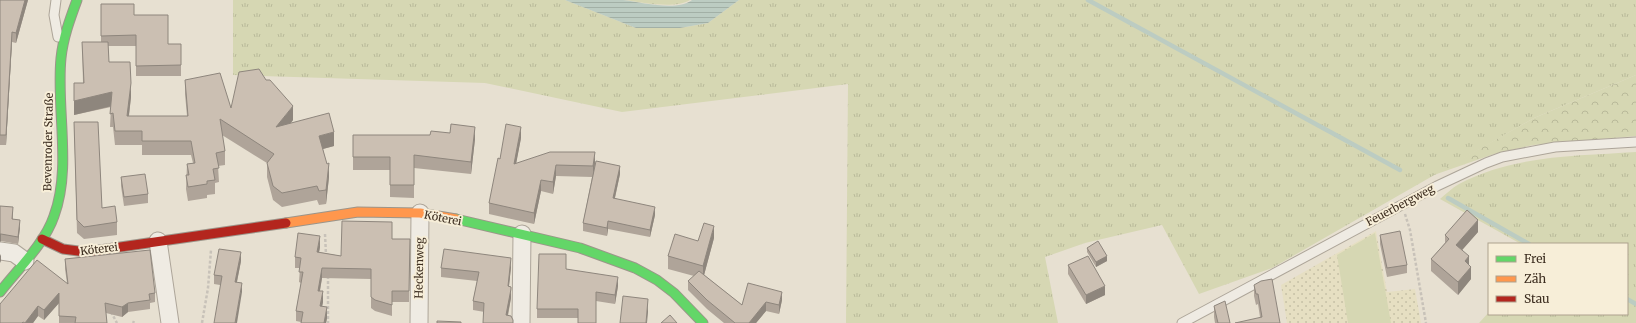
<svg xmlns="http://www.w3.org/2000/svg" width="1636" height="323" viewBox="0 0 1636 323" font-family="Merriweather,serif">
<style>
.farmland{fill:url(#farmland-dots)}
.grass{fill:url(#grass-tufts)}
.forest{fill:url(#forest-crowns)}
.garden{fill:#d6d7b3}
.water{fill:url(#water-rules)}
.lines{fill:none;stroke-linecap:round;stroke-linejoin:round}
.stream{stroke:#bcccc2;stroke-width:4.5}
.lane-casing{stroke:#ada599;stroke-width:11}
.street-casing{stroke:#ada599;stroke-width:19}
.fast-casing{stroke:#9c958a;stroke-width:11}
.slow-casing{stroke:#9c958a;stroke-width:11}
.jam-casing{stroke:#9c958a;stroke-width:11}
.path{stroke:#c8c2b9;stroke-width:2.5;stroke-dasharray:3 2;stroke-linecap:butt}
.lane{stroke:#efebe3;stroke-width:9}
.street{stroke:#efebe3;stroke-width:17}
.fast{stroke:#63d668;stroke-width:9}
.slow{stroke:#ff974d;stroke-width:9}
.jam{stroke:#b3261e;stroke-width:9}
.wall{fill:#afa499}
.shaded-wall{fill:#8e867d}
.building{fill:#cbbfb2;stroke:#8e867d}
.labels{text-anchor:middle;stroke-width:4;stroke-linejoin:round;paint-order:stroke}
.street-label{font-size:11px;fill:#3d2e20;stroke:#f7eed8}
</style>
<defs>
<pattern id="farmland-dots" width="8" height="8" patternUnits="userSpaceOnUse"><rect width="8" height="8" fill="#e6dfc2"/><path d="M2 2h.1M6 6h.1" fill="none" stroke="#c6c0a6" stroke-width="1.8" stroke-linecap="round"/></pattern>
<pattern id="grass-tufts" width="24" height="20" patternUnits="userSpaceOnUse"><rect width="24" height="20" fill="#d6d7b3"/><path d="M3 7l-1-3M5 7V3M7 7l1-3M15 17l-1-3M17 17v-4M19 17l1-3" fill="none" stroke="#b9b99a"/></pattern>
<pattern id="forest-crowns" width="20" height="18" patternUnits="userSpaceOnUse"><rect width="20" height="18" fill="#d6d7b3"/><path d="M2 6a3 3 0 1 1 6 0M12 15a3 3 0 1 1 6 0" fill="none" stroke="#b9b99a"/></pattern>
<pattern id="water-rules" width="6" height="5" patternUnits="userSpaceOnUse"><rect width="6" height="5" fill="#bcccc2"/><path d="M0 2.5h6" fill="none" stroke="#a2b0a6"/></pattern>
</defs>
<rect width="100%" height="100%" fill="#e7e0d1"/>
<path class="farmland" d="M1376,231L1387,292L1415,289L1421,323H1287L1281,285Z"/>
<path class="grass" d="M233,0H565L636,28H680L708,23L739,0H1636V75L1534,118L1272,268L1199,294L1162,225L1085,243L1045,257L1058,323H846L848,84L622,112L485,83L233,75Z
M626,0H690C676,9 642,3 626,0Z
M1636,152V323H1479L1489,312V314H1627V244H1521L1440,199C1446,194 1452,188 1459,184C1513,155 1577,156 1636,152Z"/>
<path class="forest" d="M1636,75V136L1533,145L1494,154L1431,176L1534,118Z"/>
<path class="garden" d="M1375,233L1391,323H1348L1337,255Z"/>
<path class="water" d="M565,0C584,0 604,0 623,0C642,2 676,12 692,0H739L708,23L680,28H636Z"/>
<g class="lines">
<path class="stream" d="M1088,0L1400,170
M1448,198L1529,244
M1627,299L1636,304"/>
<defs>
<path id="lane" d="M56,0L54,15L58,37
M1182,323L1437,186L1486,163L1502,157L1555,147L1636,142"/>
<path id="street" d="M158,241L170,323
M0,251L14,253L25,261
M419,323L420,213
M521,323L522,234"/>
<path id="fast" d="M456,219L580,248L635,268L657,280L674,293L703,323
M0,292C18,269 45,243 54,216C72,168 56,108 61,58C63,38 70,19 77,0"/>
<path id="slow" d="M286,223L358,212L420,213L456,219"/>
<path id="jam" d="M42,239L63,249L86,252L286,223"/>
</defs>
<use href="#lane" class="lane-casing"/>
<use href="#street" class="street-casing"/>
<use href="#fast" class="fast-casing"/>
<use href="#slow" class="slow-casing"/>
<use href="#jam" class="jam-casing"/>
<path class="path" d="M1405,214L1410,230L1426,323
M325,234L326,255
M328,276V323
M111,312L117,323
M133,323L134,321
M202,323L208,288L211,250"/>
<use href="#lane" class="lane"/>
<use href="#street" class="street"/>
<use href="#fast" class="fast"/>
<use href="#slow" class="slow"/>
<use href="#jam" class="jam"/>
</g>
<path class="wall" d="M0,0H28L16,43L12,42L6,145H0Z
M101,4L134,15L168,44H181V76H136V46H108L109,62L131,97L129,116H187L185,94V80L231,108L293,120L291,123L334,146L323,149L329,177L326,204L319,205L317,200L282,207L273,200L267,177V163L222,135L225,151V165L218,166L219,182L215,183V194L207,195V198L188,201L186,189L187,164L193,163L191,155H142V145H115L113,127H110L111,107L74,115V83H83L82,42H101Z
M74,122L102,208L117,222V235L84,239L77,233Z
M353,135L475,139L471,174L414,168V198L390,197V170H353Z
M521,138L516,163H595L620,174L615,198L655,215L650,237L608,229L607,236L583,231V223L592,177L556,176L553,194L541,191L534,224L489,214V203L500,159Z
M121,177L148,194V203L124,206L121,186Z
M0,206L13,214V219L20,227L18,244L1,241L0,242Z
M1478,232L1462,250L1469,265L1471,279L1458,295L1431,271V259L1445,243V235Z
M1380,235L1407,265V273L1387,277L1380,244Z
M714,238L704,275L742,305L782,300L779,314L766,311L756,323H724L707,309L688,290V281L694,276L668,269V256L698,241Z
M410,239L409,302H392V316L375,311L371,308V279L322,278L320,291L323,302L322,306L327,318L326,323H301V322L296,321V311L301,283L299,282L300,268H295V257L320,247L319,252L341,256Z
M1087,248L1107,261L1096,267L1087,252Z
M65,259L155,293V302L150,303V309L128,312L122,317L106,313L107,323H59V303L44,320L38,316L33,323H0L67,283L65,269Z
M241,261L237,282L242,292L220,285L214,284V275Z
M1068,265L1105,295L1086,304L1068,274Z
M511,267L509,286L511,287V298L508,316L473,310V301L477,281L441,277V268Z
M566,269L618,286L615,304L596,301L578,318H537V309Z
M1254,285L1280,323L1260,317L1258,304L1256,305L1254,296Z
M1214,306L1230,323H1215L1214,317Z"/>
<path class="shaded-wall" d="M25,0H28L16,43V33Z
M12,32V42L6,145V135Z
M131,83V97L127,130V116Z
M112,92V106L74,115V101Z
M293,106V120L276,141V127Z
M475,127V139L471,174V162Z
M521,127V138L514,175V164Z
M334,132V146L319,150V136Z
M595,152V163L593,177V166Z
M329,163V177L326,204V190Z
M556,165V176L553,194V182Z
M620,166V174L613,206V198Z
M541,180V191L534,224V213Z
M655,207V215L650,237V230Z
M20,220V227L18,244V237Z
M1478,220V232L1456,257V245Z
M608,221V229L607,236V228Z
M714,226V238L703,279V266Z
M0,234H1V241L0,242Z
M320,236V247L317,263V252Z
M241,252V261L235,291V282Z
M1,254V261L0,263V256Z
M1107,256V261L1096,267V262Z
M1469,256V269L1465,261Z
M511,258V267L508,295V286Z
M1471,267V279L1458,295V282Z
M322,268V278L318,301V291Z
M618,277V286L615,304V295Z
M242,283V292L237,323H235Z
M1105,286V295L1086,304V295Z
M511,289V298L506,323V315Z
M323,291V302L320,317V306Z
M782,292V300L779,314V305Z
M59,293V303L44,320V310Z
M648,299V312L647,323H646Z
M766,302V311L756,323H749Z
M128,303V312L122,317V307Z
M38,306V316L33,323H25Z
M327,307V318L326,323H324Z"/>
<path class="building" d="M0,0H25L16,33L12,32L6,135H0Z
M101,4H134V15H168V44H181V65L136,66V35L101,36Z
M82,42H108L109,62H130L131,83L127,116H188L185,80L220,73L231,108L239,72L259,69L266,80H270L293,106L276,127L329,113L334,132L319,136L327,164L329,163L326,190L319,191L317,186L282,193L273,186L267,163L274,154L220,119L225,151L216,153L219,168L213,169L215,180L207,181V184L188,187L186,175H189L187,164L195,163L191,141H142V131H115L113,113L110,114L112,92L74,101V83H84Z
M74,122H98L102,208L115,206L117,222L84,227L77,220Z
M451,124L475,127L471,162L414,155V185H390V157H353V135H430L431,131L450,133Z
M506,124L521,127L514,164L550,152H595L593,166L556,165L553,182L541,180L534,213L489,203L498,158L500,159Z
M596,161L620,166L613,198L655,207L650,230L608,221L607,228L583,223Z
M145,174L148,194L124,197L121,177Z
M0,206L13,207L12,219L20,220L18,237L1,234H0Z
M1467,210L1478,220L1456,245L1469,256L1465,261L1471,267L1458,282L1431,259L1449,239L1445,235Z
M342,221L392,222V239H410L409,291H392V305L375,300L371,297V269L322,268L318,291H323L320,306L327,307L324,323H301L303,312L296,311L303,272H299L301,258L295,257L298,233L320,236L317,252L341,256Z
M704,223L714,226L703,266L668,256L675,234L698,241Z
M1400,231L1407,265L1387,268L1380,235Z
M1098,241L1107,256L1096,262L1087,248Z
M219,249L241,252L235,282L242,283L235,323H214L222,276L214,275Z
M444,249L511,258L508,286L511,287V289L506,315L511,316L513,320V323H483L484,303L473,301L479,272L441,268Z
M150,250L155,293L149,294L150,300L128,303L122,307L105,303L107,323H75L76,317L59,316V293L44,310L38,306L25,323L23,322L22,323H0V304L37,260L68,284L65,259Z
M539,254H566V269L618,277L615,295L596,292V323H578V309H537Z
M1088,256L1105,286L1086,295L1068,265Z
M699,271L742,305L748,283L782,292L779,305L766,302L749,323H735L707,300L688,281Z
M1272,279L1280,323H1235L1262,317L1258,294H1256L1254,285L1261,281Z
M623,296L648,299L646,323H620Z
M1225,301L1230,323H1218L1214,306Z
M670,315L677,323H661Z
M437,321L461,322V323H437Z"/>
<g class="labels">
<g class="street-label">
<text transform="translate(48 142) rotate(-89)" y="4">Bevenroder Straße</text>
<text transform="translate(1400 205) rotate(-28)" y="4">Feuerbergweg</text>
<text transform="translate(443 218) rotate(11)" y="4">Köterei</text>
<text transform="translate(99 249) rotate(-7)" y="4">Köterei</text>
<text transform="translate(419 268) rotate(-89)" y="4">Heckenweg</text>
</g>
</g>
<rect x="1488" y="243" width="140" height="72" fill="#f7eed8" stroke="#ada18e"/>
<rect x="1496" y="256" width="20" height="6" fill="#63d668" stroke="#ada18e"/>
<text x="1524" y="263" font-size="12" fill="#3d2e20">Frei</text>
<rect x="1496" y="276" width="20" height="6" fill="#ff974d" stroke="#ada18e"/>
<text x="1524" y="283" font-size="12" fill="#3d2e20">Zäh</text>
<rect x="1496" y="296" width="20" height="6" fill="#b3261e" stroke="#ada18e"/>
<text x="1524" y="303" font-size="12" fill="#3d2e20">Stau</text>
</svg>
